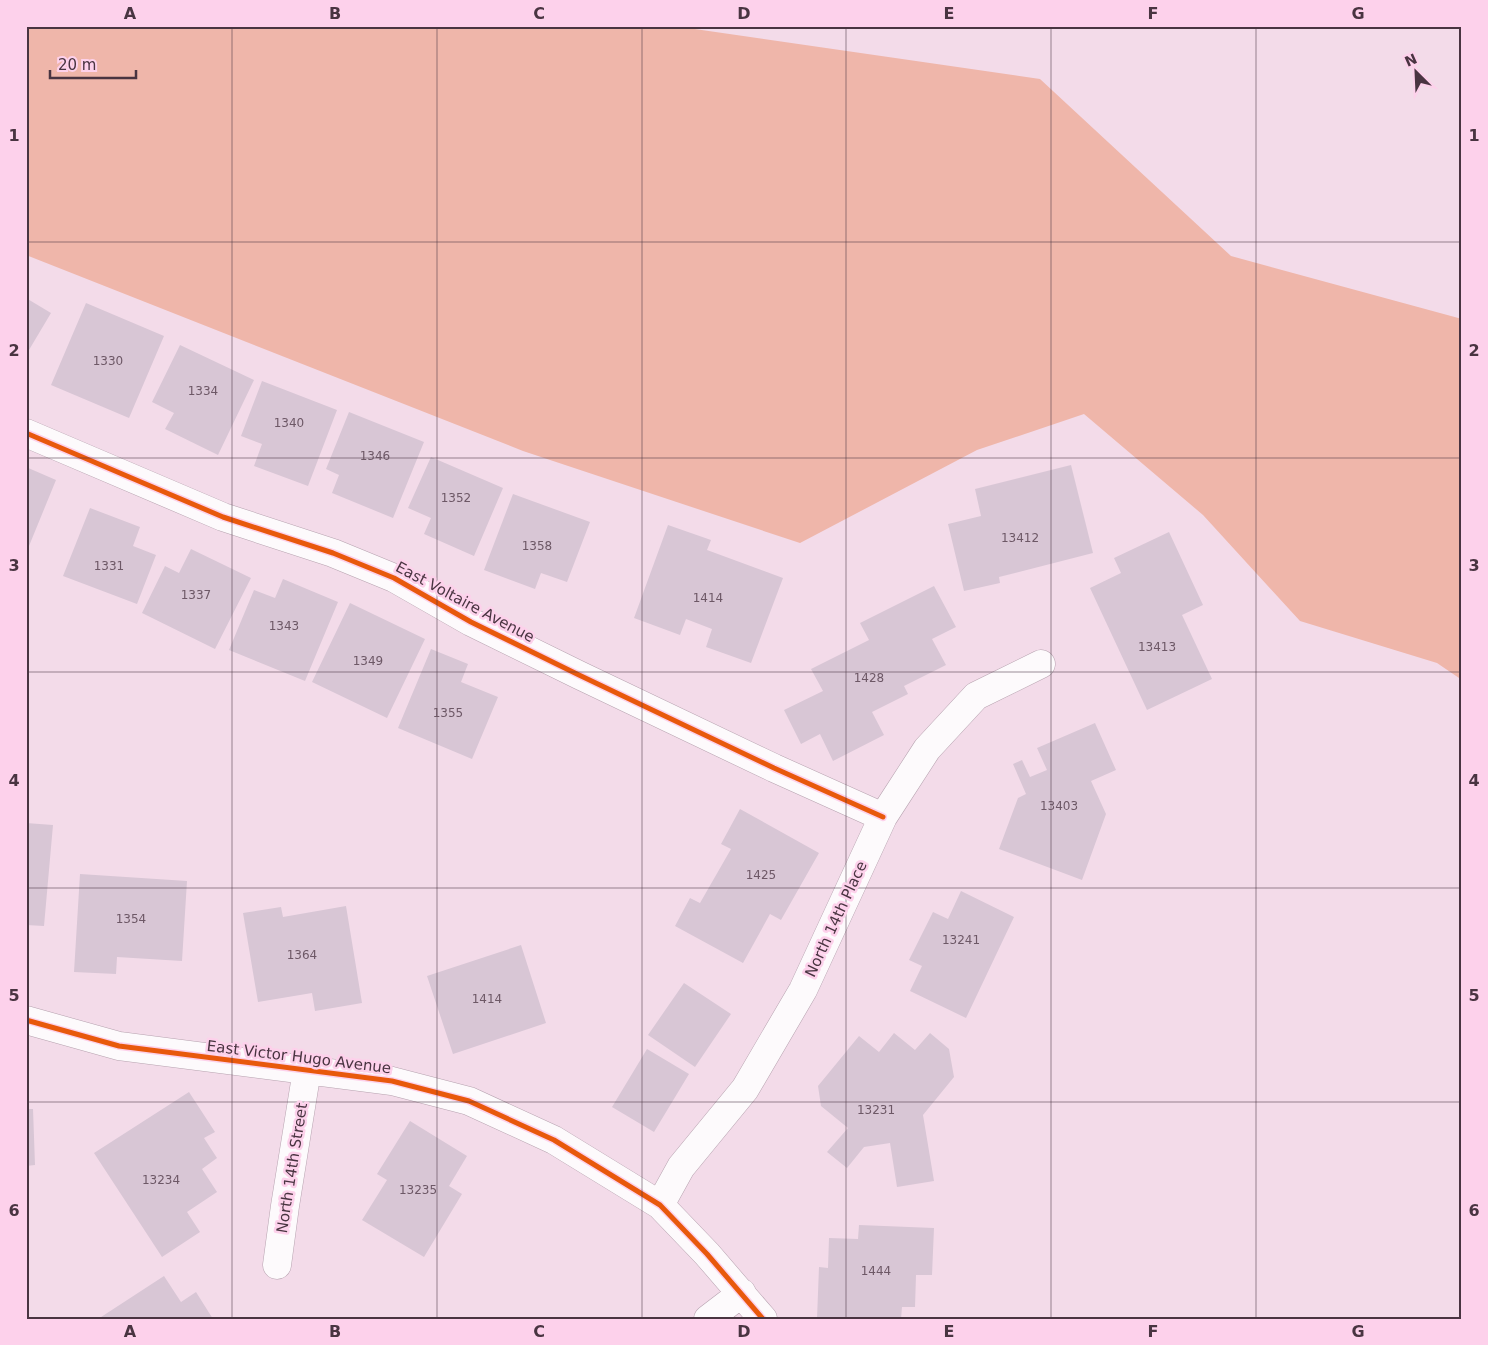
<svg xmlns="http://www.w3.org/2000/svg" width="1488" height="1345" viewBox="0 0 1488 1345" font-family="'DejaVu Sans',sans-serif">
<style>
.green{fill:#efb6aa}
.building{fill:#d8c6d5}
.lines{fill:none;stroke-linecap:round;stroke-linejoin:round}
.minor-casing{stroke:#b6a2af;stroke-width:29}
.minor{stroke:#fdfafc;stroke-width:28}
.cycleway-casing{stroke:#fdd1eb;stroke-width:8}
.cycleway{stroke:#e8590c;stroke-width:5}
.grid{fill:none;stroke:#493441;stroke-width:1;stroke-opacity:0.55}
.labels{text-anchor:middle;stroke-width:5;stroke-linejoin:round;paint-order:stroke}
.number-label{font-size:12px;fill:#6d5866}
.street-label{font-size:15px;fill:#493441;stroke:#fdd1eb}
.neatline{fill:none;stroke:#493441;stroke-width:2}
.grid-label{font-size:16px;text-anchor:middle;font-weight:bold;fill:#493441}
</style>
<rect width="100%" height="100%" fill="#f3dbe9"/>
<path class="green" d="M26,26H674L1040,79L1231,256L1462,319V680L1437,663L1300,621L1203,515L1084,414L977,450L800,543L523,451L26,255Z"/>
<path class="building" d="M26,298L51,313L26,355Z
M86,303L164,336L129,418L51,385Z
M180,345L254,380L218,455L165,429L174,413L152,402Z
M262,381L337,410L308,486L254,466L262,444L241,436Z
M349,412L424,442L393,518L332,493L339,475L326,469Z
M431,457L503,488L474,556L424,534L431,518L408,508Z
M1071,465L1093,553L999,577L1000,583L964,591L948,524L981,516L975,489Z
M26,467L56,480L29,546L26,545Z
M513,494L590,522L567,582L541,573L535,589L484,570Z
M90,508L140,527L133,546L156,555L137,604L63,576Z
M668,525L711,540L707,550L783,578L751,663L706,647L712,629L686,619L680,635L634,618Z
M1169,532L1203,605L1182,615L1212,679L1147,710L1090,588L1121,573L1114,558Z
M191,549L251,578L215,649L142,613L165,566L179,573Z
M283,579L338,602L305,681L229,650L254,590L275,598Z
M934,586L956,627L932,639L946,665L904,686L908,694L872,712L884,735L833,761L820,734L801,744L784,710L823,691L811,669L869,640L860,623Z
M350,603L425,639L387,718L312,682Z
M431,649L468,664L461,682L498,697L472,759L398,728Z
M1095,723L1116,770L1091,781L1106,814L1082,880L999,849L1018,798L1026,794L1013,764L1022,760L1030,777L1047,770L1037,748Z
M740,809L819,853L781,920L770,914L743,963L675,926L690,898L700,903L731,849L721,844Z
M26,823L53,825L44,926L26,925Z
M80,874L187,881L182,961L117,957L116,974L74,972Z
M961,891L1014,917L966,1018L910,991L922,966L909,960L933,912L948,919Z
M346,906L362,1003L315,1011L312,993L258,1002L243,913L281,907L283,917Z
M521,945L546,1023L453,1054L427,976Z
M684,983L731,1014L695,1067L648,1035Z
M894,1033L915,1050L930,1033L949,1049L954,1077L923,1115L934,1181L897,1187L890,1143L864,1147L847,1168L827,1152L848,1128L821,1106L818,1086L859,1036L879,1052Z
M647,1049L689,1074L654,1132L612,1107Z
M189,1092L215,1132L204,1138L217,1158L202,1169L217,1192L187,1212L200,1232L162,1257L94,1153Z
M26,1109H33L35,1165L26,1166Z
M410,1121L467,1156L449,1186L462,1194L424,1257L362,1220L387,1180L377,1174Z
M859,1225L934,1228L932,1275H916L915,1307H902L901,1319H817L819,1267L828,1268L829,1238L858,1239Z
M164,1276L181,1302L196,1292L213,1319H98Z"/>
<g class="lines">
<defs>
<path id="minor" d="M26,433L223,517L333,553L394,578L471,622L579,675L774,768L883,817
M26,1020L119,1046L392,1081L469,1101L554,1140L660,1205L707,1254L763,1319
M660,1205L681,1167L745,1089L803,990L883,817L927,749L976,696L1041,664
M277,1265L285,1206L307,1070
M708,1319L742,1293"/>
</defs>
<use href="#minor" class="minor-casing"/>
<use href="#minor" class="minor"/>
<defs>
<path id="cycleway" d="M26,433L223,517L333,553L394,578L471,622L579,675L774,768L883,817
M26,1020L119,1046L392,1081L469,1101L554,1140L660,1205L707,1254L763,1319"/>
</defs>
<use href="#cycleway" class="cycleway-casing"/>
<use href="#cycleway" class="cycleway"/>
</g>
<path class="grid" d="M232,26V1319M437,26V1319M642,26V1319M846,26V1319M1051,26V1319M1256,26V1319M26,242H1462M26,458H1462M26,672H1462M26,888H1462M26,1102H1462"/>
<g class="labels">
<g class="number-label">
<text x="108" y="365">1330</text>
<text x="203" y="395">1334</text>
<text x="289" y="427">1340</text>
<text x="375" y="460">1346</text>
<text x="456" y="502">1352</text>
<text x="1020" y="542">13412</text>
<text x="537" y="550">1358</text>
<text x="109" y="570">1331</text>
<text x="196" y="599">1337</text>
<text x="708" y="602">1414</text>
<text x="284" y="630">1343</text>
<text x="1157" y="651">13413</text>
<text x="368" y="665">1349</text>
<text x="869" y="682">1428</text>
<text x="448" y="717">1355</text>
<text x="1059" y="810">13403</text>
<text x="761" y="879">1425</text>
<text x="131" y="923">1354</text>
<text x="961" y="944">13241</text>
<text x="302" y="959">1364</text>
<text x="487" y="1003">1414</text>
<text x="876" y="1114">13231</text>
<text x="161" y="1184">13234</text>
<text x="418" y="1194">13235</text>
<text x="876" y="1275">1444</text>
</g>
<g class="street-label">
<text transform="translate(465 602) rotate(28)" y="5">East Voltaire Avenue</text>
<text transform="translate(836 919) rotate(-65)" y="5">North 14th Place</text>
<text transform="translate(299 1057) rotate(7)" y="5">East Victor Hugo Avenue</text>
<text transform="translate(292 1168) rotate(-81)" y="5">North 14th Street</text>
</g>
</g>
<rect width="1488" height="1345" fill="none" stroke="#fdd1eb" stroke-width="55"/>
<g transform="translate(1416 72) rotate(336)" stroke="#fdd1eb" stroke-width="4" paint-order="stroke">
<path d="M0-4L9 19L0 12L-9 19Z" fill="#493441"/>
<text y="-8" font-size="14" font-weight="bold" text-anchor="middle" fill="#493441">N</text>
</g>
<path d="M50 70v8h86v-8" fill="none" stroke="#493441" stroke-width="2.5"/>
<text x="58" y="70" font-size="15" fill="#493441" stroke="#fdd1eb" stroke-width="4" paint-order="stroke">20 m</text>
<rect x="28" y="28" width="1432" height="1290" class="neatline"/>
<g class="grid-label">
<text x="130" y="19">A</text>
<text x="335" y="19">B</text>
<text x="539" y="19">C</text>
<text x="744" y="19">D</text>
<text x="949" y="19">E</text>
<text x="1153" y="19">F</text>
<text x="1358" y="19">G</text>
<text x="14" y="141">1</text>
<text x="1474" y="141">1</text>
<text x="14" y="356">2</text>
<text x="1474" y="356">2</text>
<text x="14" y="571">3</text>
<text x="1474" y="571">3</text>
<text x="14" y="786">4</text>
<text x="1474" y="786">4</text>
<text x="14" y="1001">5</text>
<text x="1474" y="1001">5</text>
<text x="14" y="1216">6</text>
<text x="1474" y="1216">6</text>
<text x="130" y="1337">A</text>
<text x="335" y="1337">B</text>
<text x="539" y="1337">C</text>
<text x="744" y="1337">D</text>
<text x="949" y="1337">E</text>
<text x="1153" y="1337">F</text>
<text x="1358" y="1337">G</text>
</g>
</svg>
